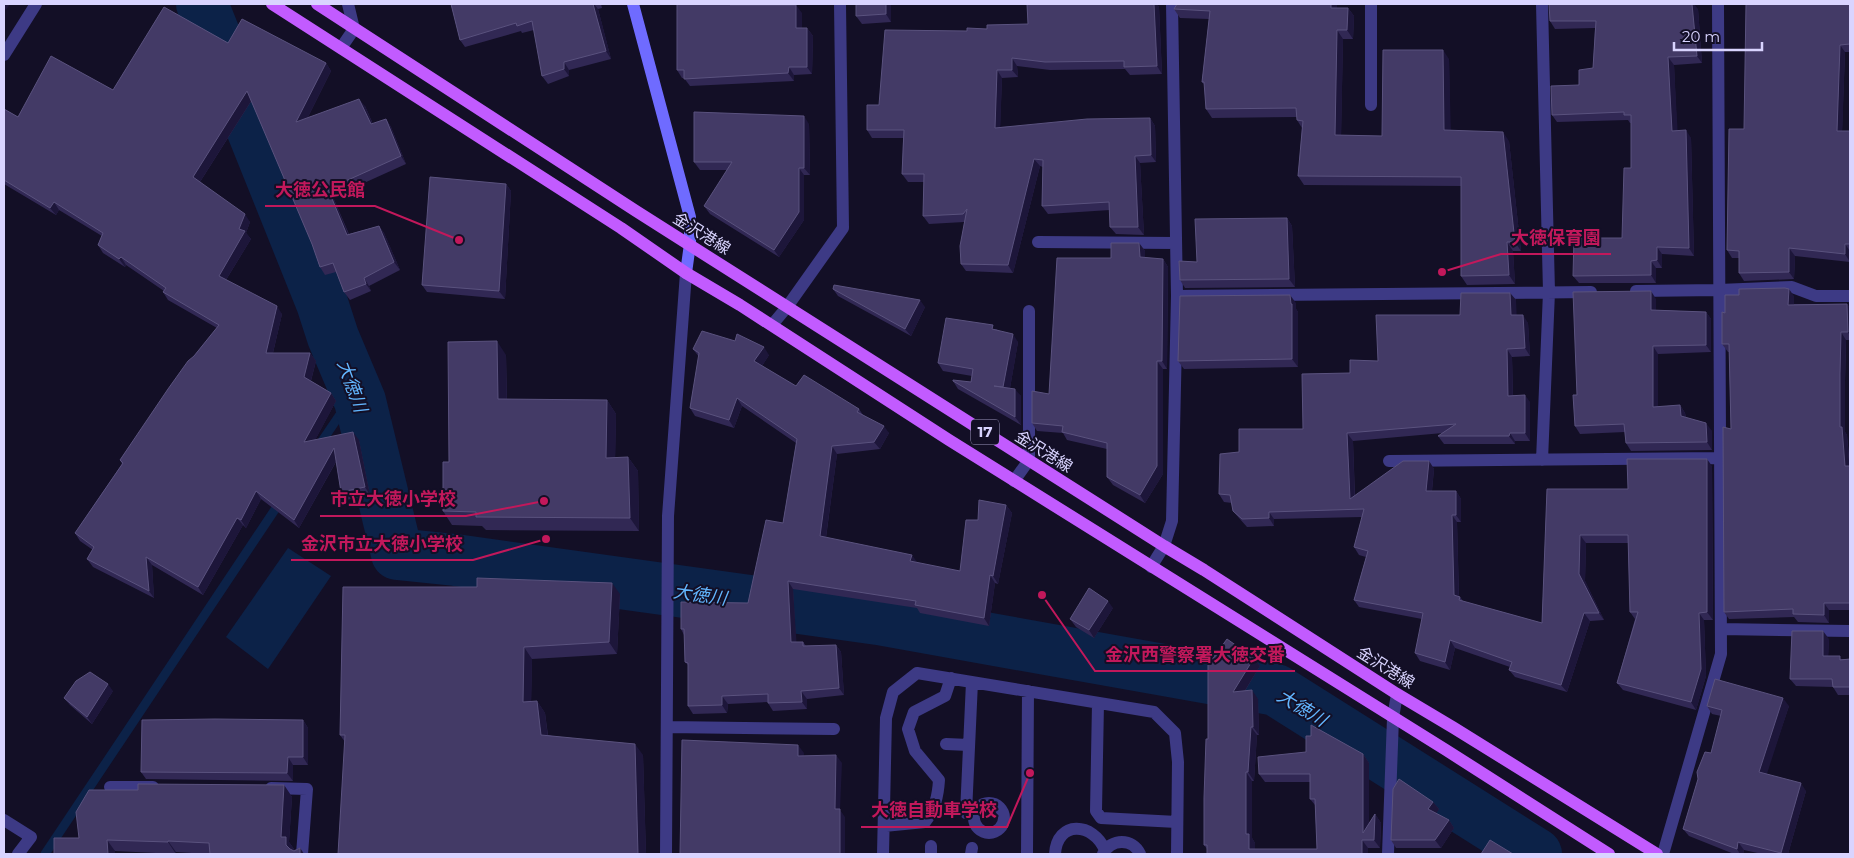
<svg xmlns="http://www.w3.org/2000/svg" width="1854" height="858" viewBox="0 0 1854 858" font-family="Montserrat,'Noto Sans JP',sans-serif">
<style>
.water{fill:#0c2248}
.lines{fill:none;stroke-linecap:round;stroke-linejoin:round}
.stream{stroke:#0c2248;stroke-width:9}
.river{stroke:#0c2248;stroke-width:52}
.service{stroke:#3d3a85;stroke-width:12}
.minor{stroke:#3d3a85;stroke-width:12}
.secondary{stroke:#6f6bff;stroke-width:12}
.primary{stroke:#c25bff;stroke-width:12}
.wall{fill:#312854}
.shaded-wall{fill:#1d163a}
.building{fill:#433a66;stroke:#5a527e}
.labels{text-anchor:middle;stroke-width:4;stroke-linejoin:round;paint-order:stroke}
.shield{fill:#130f26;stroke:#9e99be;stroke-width:1}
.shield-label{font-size:15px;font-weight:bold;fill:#d9d4ff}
.street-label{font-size:16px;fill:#d9d4ff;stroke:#130f26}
.water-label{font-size:18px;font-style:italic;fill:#62b6ff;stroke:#130f26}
.leader{fill:none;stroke:#c2185b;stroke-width:2}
.callout-dot{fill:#c2185b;stroke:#130f26;stroke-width:2}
.callout-label{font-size:18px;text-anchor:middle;font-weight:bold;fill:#c2185b;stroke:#130f26;stroke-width:4;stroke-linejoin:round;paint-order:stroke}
</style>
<rect width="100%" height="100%" fill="#130f26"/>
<path class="water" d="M288,548L331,576L268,669L226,637Z"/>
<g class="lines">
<path class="stream" d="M318,447L339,416L360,401
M45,854L282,499"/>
<path class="river" d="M202,4L322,303L333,337L360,401L397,554L455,560L878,619L1276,690L1536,854"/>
<path class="service" d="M972,682L966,813L975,814
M1098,703L1096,811L1101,818L1177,822
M946,744L969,745
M974 818a15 15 0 1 1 30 0a15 15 0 1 1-30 0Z
M4,820L31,837L18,854
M884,826L925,822C935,809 938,796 939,780L915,751L908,729L914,712L945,696L951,678
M883,854L886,718L893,692L917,673L1154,712L1175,733L1178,762L1177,854
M931,854V846
M971,854L972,848
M1027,854L1028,691
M1055,854C1057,820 1093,822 1105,850
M1103,854C1111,838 1133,838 1140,854"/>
<path class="minor" d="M1172,4L1177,296
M1371,4V105
M1542,4L1549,292L1542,460
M341,48L354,29L348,4
M4,55L36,4
M1038,242L1176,243
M1636,291L1719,290L1792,287L1816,296H1850
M772,325L787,307L843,228L840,4
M1389,461L1721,458
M1014,481L1029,460V311
M1151,567L1164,546L1172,521L1177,296L1591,292
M1721,629L1850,631
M667,727L834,729
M110,787H153
M271,788L307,789L302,854
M666,854L668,516L686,273
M1388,854L1393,718L1397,694
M1663,854L1721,654L1718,4"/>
<path class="secondary" d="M633,4L690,217V244L686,273"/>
<path class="primary" d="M272,4L621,228L686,273L740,305L949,440L1446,750L1609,854
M317,4L636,211L1164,546L1204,570L1397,694L1454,728L1657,854"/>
</g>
<path class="wall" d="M451,4H601L602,8L598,9L611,59L569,70V76L548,84L542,76L534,30L522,33L521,31L465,47L460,40Z
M677,4H735V5L802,13V28H807L813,36L812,74L794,75V81L690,86L684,78H682L677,70Z
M891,4V22L862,24L856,16Z
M1027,4H1157L1159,7L1162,74L1130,75L1125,69L1050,70L1017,66L1018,77L1002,78L1000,127L1150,118L1155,126L1156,162L1140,163L1144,235L1116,234L1110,227V210L1048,214L1042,206L1043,167L1040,166L1013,273L966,271L961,264L964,222L929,224L923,216L924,182H908L902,174L903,138H872L867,130L879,105L967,31L1028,24Z
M1337,4V8H1348L1354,16L1353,39H1343L1341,135L1382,136L1449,59L1450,130L1509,141L1521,251H1513L1515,284L1467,285L1461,276V186L1304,185L1298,176L1302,128L1297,120V117L1212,118L1206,109L1205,85L1202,82L1209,19L1180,18L1174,9Z
M1850,4V52H1845L1842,131H1850V262L1795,256L1794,279L1744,281L1739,273V258H1732L1727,250L1744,129Z
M1698,9L1702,63L1674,65L1677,131L1691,138L1694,256L1662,254V268H1656V283H1579L1573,276L1622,238L1631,168V123H1630L1628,120L1557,122L1552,115L1593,68L1595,28L1555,29L1550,21Z
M228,43L326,63L331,71L308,117L365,106L373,124L386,119L391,127L406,164L333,197L349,234L379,226L384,233L400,270L369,286L371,291L350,300L344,292L336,272L325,275L320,267L312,244L252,100L200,182L250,222L246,233L251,239L226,280L282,314L273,353H310L316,361L311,381L331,393L336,401L315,440H359L370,495L346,500L341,492L336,462L299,528L261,499L246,528L243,525L203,595L152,565L154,598L93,567L87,559L93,550L80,541L75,533L122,464L120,460L194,356L217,328L168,300L163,292L164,291L126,265L125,267L103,253L98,245L102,236L59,210L56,215L4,184V109L18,117L113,90Z
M809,124L810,175H804V220L779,257L710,214L704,206L728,170H700L694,162Z
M506,184L511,191L505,299L427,292L422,285Z
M1287,218L1292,226L1295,287L1185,288L1180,280L1197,262Z
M1139,243L1145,251V258L1163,259L1168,267L1167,369H1163V474L1145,503L1113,485L1107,477V449L1067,440L1063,433L1037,431L1032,423L1049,394L1111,258Z
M833,289L925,307L911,336L838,296Z
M1510,293L1516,300V315L1528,323L1530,356L1512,357L1513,395L1530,402V441H1515V444H1444L1438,436L1443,433L1353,441L1355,496L1429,461L1434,469L1432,491H1456L1461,499V522H1457L1459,596L1464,602L1542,623L1547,489H1628L1712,466L1713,620H1704L1706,676L1696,710L1623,690L1617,683L1635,619L1630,612L1628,543H1586L1585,581L1604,620L1590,621L1567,692L1515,677L1509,670L1510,667L1455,648L1450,670L1420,661L1415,653L1422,619L1359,607L1354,600L1366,557L1359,555L1354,547L1362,517L1274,519V526L1247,527L1239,518L1233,511L1232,503L1224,502L1219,494L1239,452L1303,429L1350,373L1378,361L1460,315Z
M1794,296V304H1847L1850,308V340H1846L1845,381V432L1847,435L1850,466V610H1829V623L1798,622L1794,617L1729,619L1724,612L1731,429L1729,352H1728L1722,344L1725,313Z
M1656,299V310L1706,312L1711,319V352L1658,354V407L1680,405L1685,413L1686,418L1712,431V450L1631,451L1626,443L1625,432L1580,434L1575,426L1577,395Z
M1296,303V309L1298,312V367L1184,369L1178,361Z
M996,329L1018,342L1010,388L1021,396V425L958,389L953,381L971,382L972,376L943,371L938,363Z
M693,349L769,355L762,366L796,386L859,409L863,415L889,433L880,449L837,454L826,538L917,563L960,571L978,520L1006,505L1012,513L998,584L995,583L989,626L920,613L917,608L793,589L796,642H803L806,646L836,645L841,652L844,695L807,699V709L773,711L768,703V702L728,704L727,713L693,714L688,706V665L685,662L684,635L681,629L748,603L783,523L796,443L742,406L734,428L695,416L690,408L699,357Z
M506,355L507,399L607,400L616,414L615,458L628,457L638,471L639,531L486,530L482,526L452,525L443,511L449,462Z
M620,594L617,654L532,659L531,702L537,701L545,713L548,735L643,755L646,854H338L345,742L340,735Z
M1113,608L1094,638L1076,627L1070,619Z
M1829,639L1828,656L1842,659H1850V695H1838L1833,687L1796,686L1790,679Z
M1254,658L1260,666L1245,691L1258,699L1259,735H1257L1254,781H1252V838L1255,843V849H1317L1315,805L1310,799V782H1265L1259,774L1363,754L1369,763V823L1375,814L1381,823L1380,848H1368V854H1207V849L1204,845L1208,739Z
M113,691L92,724L70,705L64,698Z
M1707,706H1789L1766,774L1806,791L1788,854H1762L1744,850L1743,854H1734L1689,836L1683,829L1698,779L1711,753L1721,716L1712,714Z
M303,720L308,728V765H293V781L146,779L141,772Z
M284,785L292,797L289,842L294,849V850L300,848L304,854H207L176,852V854L115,851L79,838L138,790Z
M1433,802L1439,809L1436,813L1449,820L1454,828L1441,848H1396L1391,840Z"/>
<path class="shaded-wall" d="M4,4H10L6,10L4,7Z
M593,4H594L598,9L611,59L606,51Z
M886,4H891V22L886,14Z
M1154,4H1157L1159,7L1162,74L1157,66Z
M1331,4H1337V16L1331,8Z
M1692,4H1694L1698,9L1702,63L1697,56Z
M796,5L802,13V36L796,28Z
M1348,8L1354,16L1353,39L1347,30Z
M807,28L813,36L812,74L807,67Z
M1337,30L1343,39L1341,144L1335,135Z
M1840,45L1845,52L1842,139L1837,131Z
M1443,50L1449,59L1451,138L1444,130Z
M1668,57L1674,65L1678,138L1672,131Z
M1012,58L1017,66L1018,77L1012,70Z
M564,62L569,70V76L564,69Z
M326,63L331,71L302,129L296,122Z
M789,67L794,75V81L788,73Z
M997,70L1002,78L1000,135L995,128Z
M247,91L253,98L198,185L193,177Z
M359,99L365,106L376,132L371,124Z
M804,116L809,124L810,175L804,168Z
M1150,118L1155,126L1156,162L1151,155Z
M386,119L391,127L406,164L401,156Z
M1686,130L1691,138L1694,256L1689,248Z
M1503,132L1509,141L1521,251L1515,242Z
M1135,156L1140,163L1144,235L1138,227Z
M1034,159L1040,166L1013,273L1008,265Z
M799,168L804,175V220L779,257L774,250Z
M506,184L511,191L505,299L499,291Z
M328,189L333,197L352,243L347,235Z
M54,202L59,210L56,215L50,208Z
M245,214L250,222L246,233L251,239L224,283L219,276L239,229Z
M1287,218L1292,226L1295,287L1289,279Z
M379,226L384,233L400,270L394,262Z
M1507,242L1513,251L1515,284L1509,275Z
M1139,243L1145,251V265L1140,257Z
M1845,244L1850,251V262L1845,254Z
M1657,247L1662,254V268L1657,260Z
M1789,248L1795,256L1794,279L1789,272Z
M121,257L126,265L125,267L119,259Z
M1163,259L1168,267L1167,369L1162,361Z
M1651,261L1656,268V283L1651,275Z
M364,278L369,286L371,291L366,284Z
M1789,289L1794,296V312L1788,305Z
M1651,291L1656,299V317L1651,310Z
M1510,293L1516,300L1517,323L1511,315Z
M1290,295L1296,303V309L1298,312V367L1292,359Z
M920,300L925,307L911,336L905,329Z
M1847,304L1850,308V336L1848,332Z
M277,306L282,314L271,361L266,353Z
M1706,312L1711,319V352L1706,345Z
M1523,315L1528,323L1530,356L1525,348Z
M1841,332L1846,340L1845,381V432L1847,435L1850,474L1845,466L1840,427V374Z
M1013,334L1018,342L1009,394L1003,387Z
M497,341L506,355L507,412L498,399Z
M1653,346L1658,354V415L1653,407Z
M764,347L769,355L760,369L754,361Z
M1507,349L1512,357L1513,403L1508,396Z
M310,353L316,361L310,384L304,377Z
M1157,361L1163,369V474L1145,503L1140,495Z
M1015,389L1021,396V425L1015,417Z
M331,393L336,401L310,450L304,442Z
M1525,395L1530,402V441L1525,433Z
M737,398L742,406L734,428L729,420Z
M607,400L616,414L615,471L606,458Z
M1680,405L1685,413L1687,424L1681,416Z
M1706,423L1712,431V450L1707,442Z
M884,426L889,433L880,449L874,442Z
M353,432L359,440L370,495L365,487Z
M1347,433L1353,441L1355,507L1350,499Z
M1510,433L1515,441V444L1509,436Z
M832,446L837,454L825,544L820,536Z
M334,448L339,456L299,528L294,520Z
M628,457L638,471L639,531L630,518Z
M1707,459L1712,466L1713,620L1707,612Z
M1429,461L1434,469L1431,499L1426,491Z
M256,491L261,499L246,528L241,520Z
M1456,491L1461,499V522L1456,515Z
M1006,505L1012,513L998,584L993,576Z
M1269,512L1274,519V526L1269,518Z
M1452,515L1457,522L1459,603L1454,595Z
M237,518L243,525L203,595L198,587Z
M1580,535L1586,543L1585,581L1604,620L1599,613L1579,574Z
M912,555L917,562L910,561Z
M146,557L152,565L154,598L149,591Z
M990,575L995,583L989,626L984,618Z
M788,581L793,589L797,650L791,642Z
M612,583L620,594L617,654L609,642Z
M1108,601L1113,608L1094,638L1089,630Z
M1824,603L1829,610V623L1824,615Z
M1584,613L1590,621L1567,692L1561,685Z
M1699,613L1704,620L1706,676L1696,710L1691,702Z
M1823,631L1829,639L1828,664L1823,656Z
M1450,640L1455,648L1450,670L1445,662Z
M836,645L841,652L844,695L839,688Z
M524,647L532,659L531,714L523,702Z
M1254,658L1260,666L1239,700L1233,692Z
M108,684L113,691L92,724L87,717Z
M1252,690L1258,699L1259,735L1253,727Z
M801,691L807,699V709L802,702Z
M722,696L728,704L727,713L722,705Z
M1783,698L1789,706L1765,780L1759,772Z
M537,701L545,713L549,746L541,735Z
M303,720L308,728V765L303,757Z
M1251,727L1257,735L1254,781L1248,772Z
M635,744L643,755L646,854H638Z
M798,745L804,753L803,764L798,756Z
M1363,754L1369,763V840L1363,833Z
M836,755L842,763L840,810L845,817V854H840L835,809Z
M288,757L293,765V781L287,773Z
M1246,772L1252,781V838L1255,843V854L1249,849L1246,834Z
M1801,783L1806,791L1788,854H1782L1781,853Z
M284,785L292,797L289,842L294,849V854H293L281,837Z
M1433,802L1439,809L1434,817L1428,809Z
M1375,814L1381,823L1380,848L1374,840Z
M1449,820L1454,828L1441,848L1435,840Z
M107,840L115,851V854H108Z
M1362,840L1368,848V854H1362Z
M168,841L176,852V854L168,842Z
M1738,842L1744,850L1743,854H1740L1737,849Z
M300,848L304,854H300Z"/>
<path class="building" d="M451,4H593L606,51L564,62V69L542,76L532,21L517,26L516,23L460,40Z
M677,4H730V5H796V28H807V67H789L788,73L684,79V70H677Z
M856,4H886V14L856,16Z
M1027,4H1154L1157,66L1124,67V61L1045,62L1012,58V70H997L995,128L1087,119L1150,118L1151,155L1135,156L1138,227H1110L1109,202L1042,206L1043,160L1034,159L1008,265L961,264L960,246L967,209L963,214L923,216L924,174H902L904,130H867V105H879L885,30L967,31V28L987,29V25L1028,24Z
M1177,4H1331V8H1348L1347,30H1337L1335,135L1382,136L1383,50H1443L1444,130L1503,132L1515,242H1507L1509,275L1461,276V177L1298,176L1303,121L1297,120L1296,108L1206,109L1204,82H1202L1210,11L1174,9Z
M1549,4H1692L1697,56L1668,57L1672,131L1686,130L1689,248L1657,247V260L1651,261V275L1573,276L1574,238H1622L1624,168H1631V115H1624V112L1552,115L1551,86L1579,85V70L1593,68L1596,21H1550Z
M1746,4H1850V44L1840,45L1837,131H1850V244H1845V254L1789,248V272L1739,273V251L1727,250L1729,129H1744Z
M164,7L228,43L242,19L326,63L296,122L359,99L371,124L386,119L401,156L328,189L347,235L379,226L394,262L364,278L366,284L344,292L333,263L320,267L312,244L247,91L193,177L245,214L239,229L245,231L219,276L277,306L266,353H310L304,377L331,393L304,442L353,432L365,487L341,492L334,448L294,520L256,491L241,520L237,518L198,587L146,557L149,591L87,559L94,547L75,533L123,463L120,460L168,389L188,361L194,356L219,325L163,292L166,288L121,257L119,259L98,245L103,233L54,202L50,208L4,180V109L18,117L51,56L113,90Z
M694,112L804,116V168H799V212L774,250L704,206L732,162H694Z
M430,177L506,184L499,291L422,285Z
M1287,218L1289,279L1180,280L1179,261L1197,262L1195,219Z
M1111,243H1139L1140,257L1163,259L1162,361H1157V466L1140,495L1107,477V443L1062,432L1063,426L1032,423V391L1049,394L1057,258H1111Z
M834,285L920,300L905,329L833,289Z
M1785,288L1789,289L1788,305L1847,304L1848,332H1841L1840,374V427H1842L1845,466H1850V603H1824V615L1793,614V609L1724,612L1723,427L1731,429L1729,344H1722V312L1725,313V295H1739V289Z
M1651,291V310L1706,312V345L1653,346V407L1680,405L1681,416L1706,423L1707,442L1626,443L1624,424L1575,426L1573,395H1577L1573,292Z
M1461,293H1510L1511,315H1523L1525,348L1507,349L1508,396L1525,395V433H1510L1509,436H1438L1456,424L1347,433L1350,499L1403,461H1429L1426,491H1456V515H1452L1454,595L1460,597L1459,600L1542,623L1547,489H1628L1627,459H1707V612L1699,613L1701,669L1691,702L1617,683L1638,612H1630L1628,535H1580L1579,574L1599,613H1584L1561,685L1509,670L1512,662L1450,640L1445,662L1415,653L1423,613L1354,600L1368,551L1354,547L1364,509L1269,512V518L1242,519L1233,511L1230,495L1219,494L1220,454L1239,452V429H1303L1302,374L1350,373V360L1378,361L1376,315H1460Z
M1290,295L1291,304H1292V359L1178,361L1180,296Z
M946,318L993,325L992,329L1013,334L1003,387L994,386L1015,389V417L953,381V380L971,382L973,369L938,363Z
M702,331L735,341L737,334L764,347L754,361L796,386L804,375L859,409L857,412L884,426L874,442L832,446L820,536L912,555L910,561L960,571L966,520H978L979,500L1006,505L993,576L990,575L984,618L915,605L916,601L788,581L791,642H803V646L836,645L839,688L801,691L802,702L768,703V694L722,696V705L688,706V663L685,662L684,629H681V602L748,603L766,520L783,523L797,439L737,398L729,420L690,408L699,353L693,349Z
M497,341L498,399L607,400L606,458L628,457L630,518L476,517V512L443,511V462H449L448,342Z
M477,578L612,583L609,642L524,647L523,702L537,701L541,735L635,744L638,854H338L345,735H340L343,587H477Z
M1089,588L1108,601L1089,630L1070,619Z
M1792,631H1823V656H1840V660L1850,659V687H1833L1832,679H1790Z
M1227,639L1254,658L1233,692L1252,690L1253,727H1251L1248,772H1246V834H1249V849H1317L1315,799H1310V774H1259L1258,757L1306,752V736H1311V725L1363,754V833L1375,814L1374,840H1362V854H1207V845H1204V798L1206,739H1208V665Z
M90,672L108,684L87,717L64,698L76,681Z
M1715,679L1783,698L1759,772L1801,783L1781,853L1738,842L1737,849L1683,829L1698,779L1697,772L1705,752L1711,753L1722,710L1707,706Z
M215,719L303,720V757H288L287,773L141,772L142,720Z
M682,740L798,745V756L836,755L835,809H840V854H680Z
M1399,779L1433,802L1428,809L1449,820L1435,840H1391L1393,789Z
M138,784L284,785L281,837H286V845L290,849L294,851L300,848V854H210L209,843L168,841V842L107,840L108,854H54V838H79L76,812L89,790H138Z
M1490,840L1513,854H1481Z"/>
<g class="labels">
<rect class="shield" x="971" y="419.5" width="28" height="25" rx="4"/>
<g class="shield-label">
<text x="985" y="437">17</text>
</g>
<g class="street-label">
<text transform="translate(702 233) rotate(32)" y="6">金沢港線</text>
<text transform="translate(1044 451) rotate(32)" y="6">金沢港線</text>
<text transform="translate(1386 667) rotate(32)" y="6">金沢港線</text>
</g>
<g class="water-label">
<text transform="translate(352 386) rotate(70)" y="6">大徳川</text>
<text transform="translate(700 595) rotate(8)" y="6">大徳川</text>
<text transform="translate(1302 708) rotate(31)" y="6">大徳川</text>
</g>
</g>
<path class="leader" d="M459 240L375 206H265M1442 272L1501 254H1611M544 501L466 516H320M546 539L473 560H291M1042 595L1095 671H1295M1030 773L1007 827H861"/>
<g class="callout-dot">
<circle cx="459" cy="240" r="5"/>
<circle cx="1442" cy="272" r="5"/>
<circle cx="544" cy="501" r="5"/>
<circle cx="546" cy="539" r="5"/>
<circle cx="1042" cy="595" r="5"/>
<circle cx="1030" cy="773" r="5"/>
</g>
<g class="callout-label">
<text x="320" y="196">大徳公民館</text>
<text x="1556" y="244">大徳保育園</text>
<text x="393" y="505">市立大徳小学校</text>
<text x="382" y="550">金沢市立大徳小学校</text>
<text x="1195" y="661">金沢西警察署大徳交番</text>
<text x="934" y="816">大徳自動車学校</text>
</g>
<rect width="1854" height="858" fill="none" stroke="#d9d4ff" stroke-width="10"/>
<path d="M1674 42v8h88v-8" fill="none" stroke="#d9d4ff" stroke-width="2.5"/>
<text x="1682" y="42" font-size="15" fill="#d9d4ff" stroke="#130f26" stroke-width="4" paint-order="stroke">20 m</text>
</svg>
